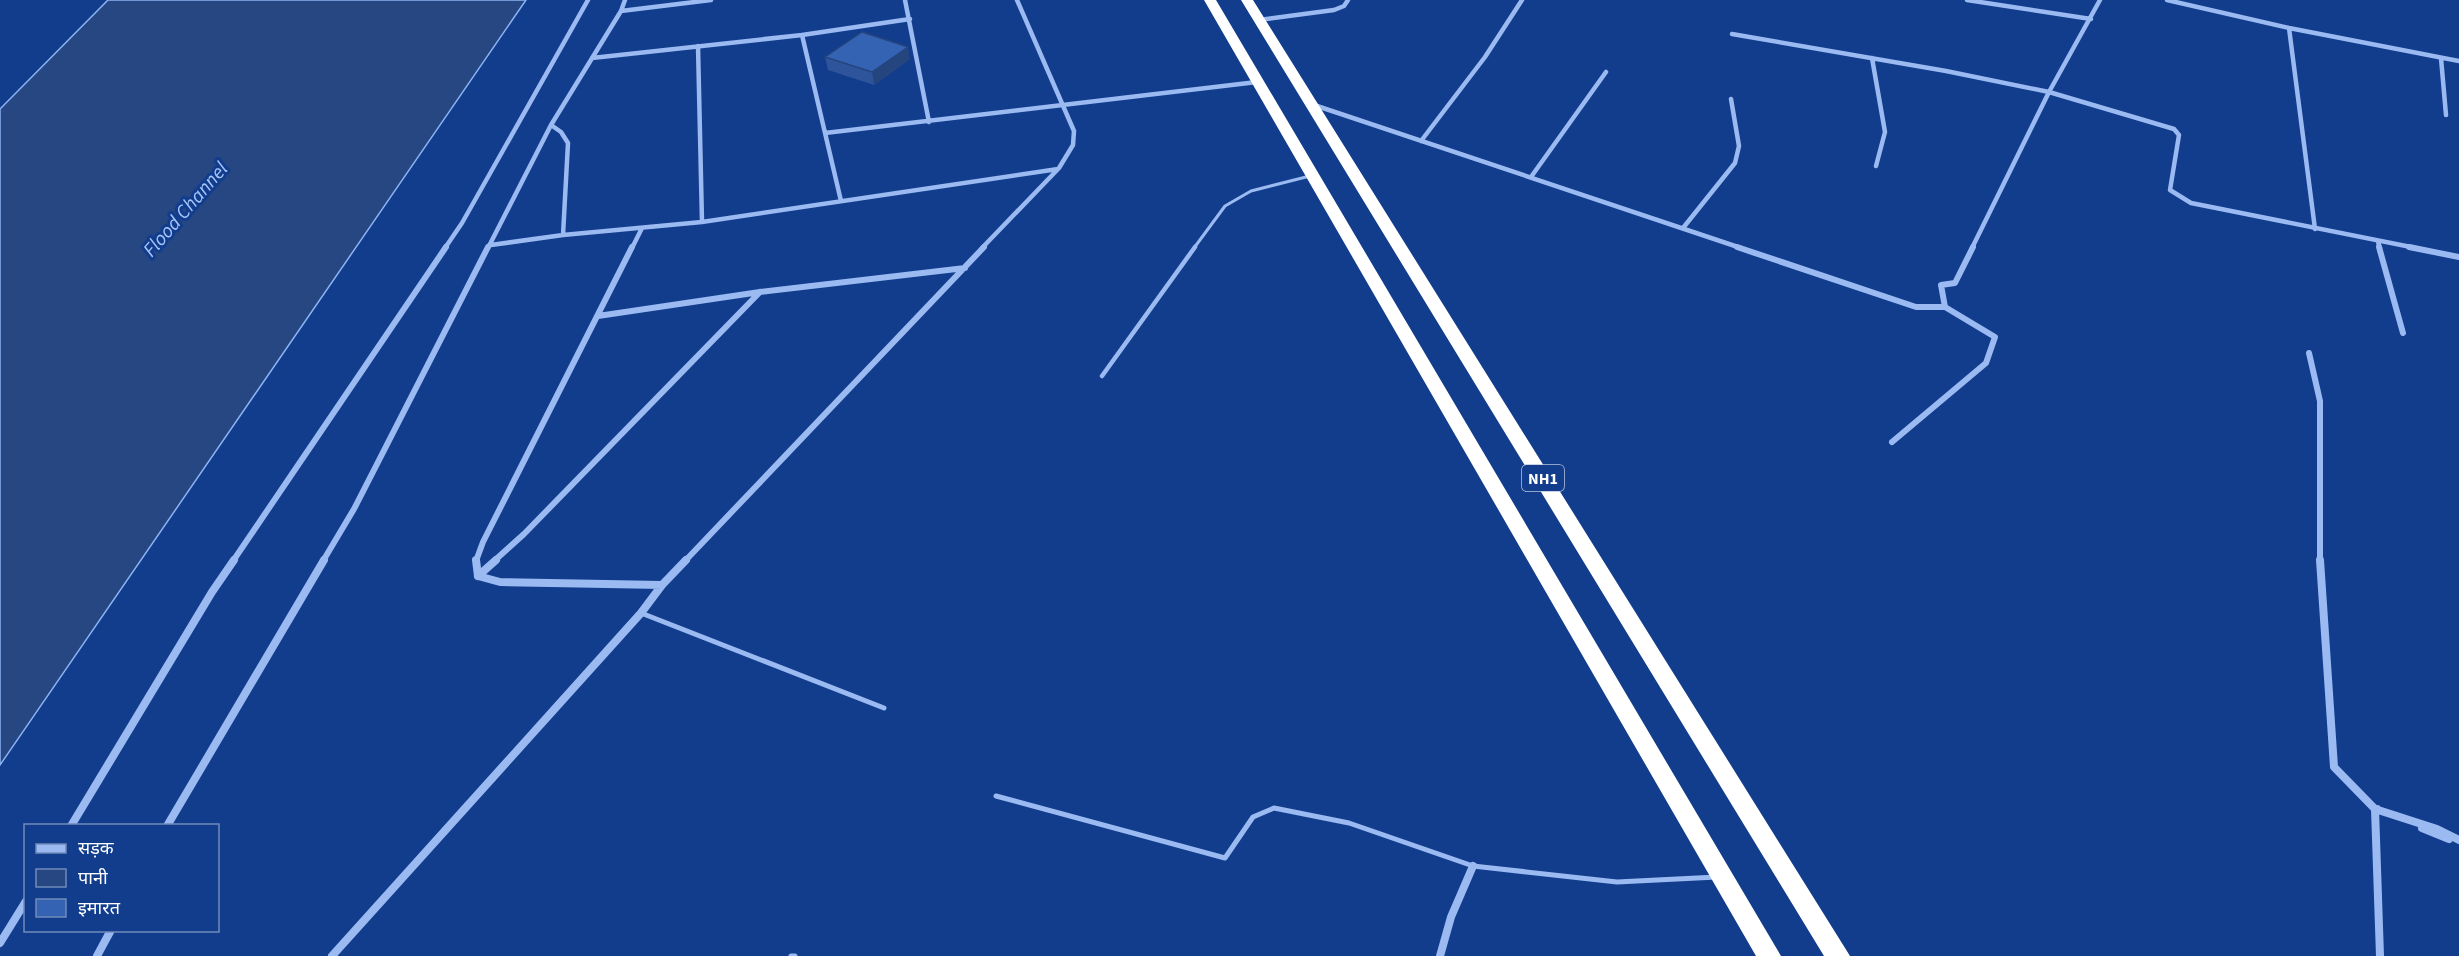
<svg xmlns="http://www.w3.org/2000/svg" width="2459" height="956" viewBox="0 0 2459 956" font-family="'Source Sans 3','Noto Sans Devanagari',sans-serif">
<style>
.water{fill:#274783;stroke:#8cb4f5;stroke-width:1.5}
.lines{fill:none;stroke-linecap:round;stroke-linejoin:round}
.lane-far2{stroke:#9abaf1;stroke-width:3}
.lane-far1{stroke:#9abaf1;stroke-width:4.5}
.lane{stroke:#9abaf1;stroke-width:5}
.street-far2{stroke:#9abaf1;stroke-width:4.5}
.street-far1{stroke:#9abaf1;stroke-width:6}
.street{stroke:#9abaf1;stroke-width:8}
.highway{fill:#fff;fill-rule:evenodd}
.wall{fill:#2e559b}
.shaded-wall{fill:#25457e}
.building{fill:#3563b4;stroke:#25457e;stroke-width:1.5}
.labels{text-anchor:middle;stroke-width:6;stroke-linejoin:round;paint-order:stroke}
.shield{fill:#123d8d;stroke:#b8c5dd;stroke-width:1.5}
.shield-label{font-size:16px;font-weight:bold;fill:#fff}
.water-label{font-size:20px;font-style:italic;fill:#a6c5f9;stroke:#123d8d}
</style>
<rect width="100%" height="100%" fill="#123d8d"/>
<path class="water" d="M108,0H526L0,765V109Z"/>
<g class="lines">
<path class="lane-far2" d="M1194,248L1225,206L1251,191L1310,176"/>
<path class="lane-far1" d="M1102,376L1195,247"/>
<path class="lane" d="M641,613L884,708
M996,796L1225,858L1253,817L1274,808L1349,823L1473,866L1617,882L1717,877
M791,956H795"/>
<path class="street-far2" d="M905,0L929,122
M1967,0L2091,19
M2167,0L2289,28L2459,61
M621,11L711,0
M1259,20L1334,10L1344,6L1348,0
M2289,28L2315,229
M1732,34L1946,71L2049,92L2174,129L2179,135L2170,190L2191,203L2416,248
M802,35L841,201
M698,46L702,222
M592,58L802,35L910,19
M1872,58L1885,132L1876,166
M2441,58L2446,115
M1314,105L1741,248
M551,125L561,132L568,143L563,235
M825,133L1257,82
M1421,141L1485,57L1522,0
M1531,177L1606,72
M1683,228L1735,163L1739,146L1731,99
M2378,242L2380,248
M491,245L563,235L702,222L1058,169
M445,248L462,223L588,0
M488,248L551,125L621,11L625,0
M632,248L642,228
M982,248L1059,168L1073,145L1074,131L1017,0
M1972,248L2049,92L2100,0"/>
<path class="street-far1" d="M1737,247L1916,307H1945L1995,337L1986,363L1892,442
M2379,247L2403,333
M2409,247L2459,257
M1945,307L1941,285L1955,283L1973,247
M598,316L760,292L965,268
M2309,353L2320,401V561
M233,561L446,247
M323,561L354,509L488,247
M476,561L483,542L632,247
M494,561L524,534L760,292
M685,561L984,247"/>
<path class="street" d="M476,560L478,576
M2320,560L2334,767L2375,809L2437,829L2459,840
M478,576L496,560
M478,576L500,582L662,585
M2377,809H2375L2380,956
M71,826L212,592L234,560
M167,826L324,560
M2422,828L2449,839
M0,943L26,901
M97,956L111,930
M332,956L641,613L662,585L686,560
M1440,956L1451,917L1473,866"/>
<path class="highway" d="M1204,0H1216L1781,956H1756Z
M1241,0H1253L1850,956H1824Z"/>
</g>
<path class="wall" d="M825,57L910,59L874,85L828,70Z"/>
<path class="shaded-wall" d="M908,47L910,59L874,85L872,72Z"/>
<path class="building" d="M862,32L908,47L872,72L825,57Z"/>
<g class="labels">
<rect class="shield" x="1522" y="465" width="42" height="26" rx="4.5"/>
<g class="shield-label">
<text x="1543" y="484">NH1</text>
</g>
<g class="water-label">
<text transform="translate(185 209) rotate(-49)" y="7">Flood Channel</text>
</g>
</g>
<rect x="24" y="824" width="195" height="108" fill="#123d8d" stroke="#718bbb" stroke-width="1.5"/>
<rect x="36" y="844" width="30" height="9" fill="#9abaf1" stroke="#718bbb" stroke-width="1.5"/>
<text x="78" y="854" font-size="18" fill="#ffffff">सड़क</text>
<rect x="36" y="869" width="30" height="18" fill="#274783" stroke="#718bbb" stroke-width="1.5"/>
<text x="78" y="884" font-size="18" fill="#ffffff">पानी</text>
<rect x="36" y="899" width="30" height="18" fill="#3563b4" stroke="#718bbb" stroke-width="1.5"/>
<text x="78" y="914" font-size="18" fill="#ffffff">इमारत</text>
</svg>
